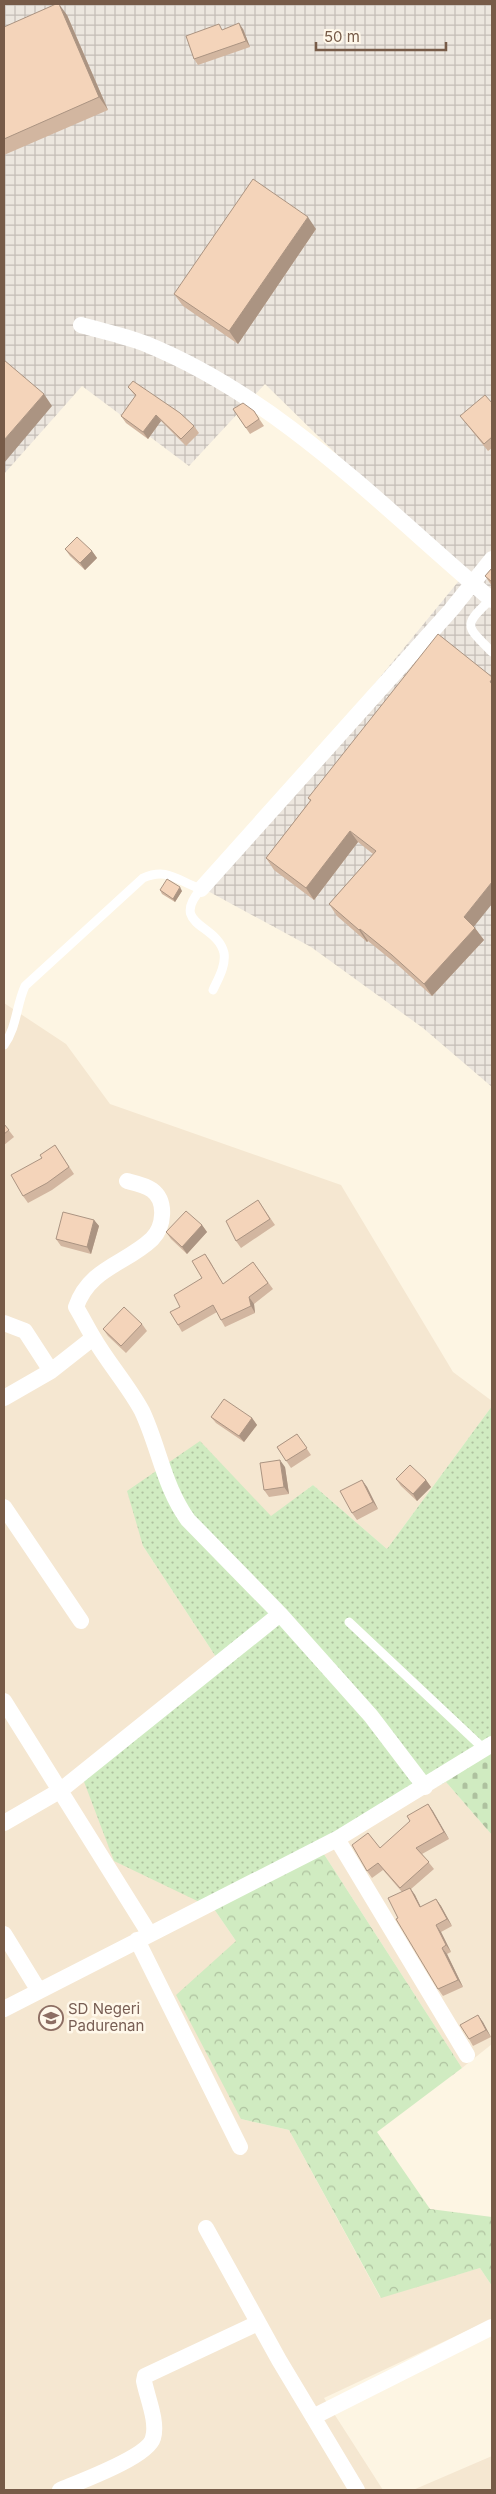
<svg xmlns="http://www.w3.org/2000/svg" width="496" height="2494" viewBox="0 0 496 2494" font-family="Inter,sans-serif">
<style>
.residential{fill:#f5e7d1}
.industrial{fill:url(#industrial-grid)}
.grass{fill:url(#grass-dots)}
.forest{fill:url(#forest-crowns)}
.cemetery{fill:url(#cemetery-stones)}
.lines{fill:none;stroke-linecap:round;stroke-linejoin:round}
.lane{stroke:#fff;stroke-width:9}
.street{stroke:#fff;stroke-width:16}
.wall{fill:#d2b6a0}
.shaded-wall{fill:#ab9482}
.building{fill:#f4d4ba;stroke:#ab9482}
.labels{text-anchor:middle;stroke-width:5;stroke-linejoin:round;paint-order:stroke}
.education-label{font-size:15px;fill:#785e54;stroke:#fff8ea;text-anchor:start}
</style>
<defs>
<pattern id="industrial-grid" width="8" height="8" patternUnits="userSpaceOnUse" patternTransform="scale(1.25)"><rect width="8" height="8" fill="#ece6de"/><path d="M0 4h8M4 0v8" fill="none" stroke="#c4bdb6"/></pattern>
<pattern id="grass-dots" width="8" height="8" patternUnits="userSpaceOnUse" patternTransform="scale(1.25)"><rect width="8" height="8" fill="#d0ebc1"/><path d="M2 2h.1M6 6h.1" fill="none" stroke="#aec19f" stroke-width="1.8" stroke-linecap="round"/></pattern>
<pattern id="forest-crowns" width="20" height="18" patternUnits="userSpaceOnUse" patternTransform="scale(1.25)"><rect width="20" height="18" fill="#d0ebc1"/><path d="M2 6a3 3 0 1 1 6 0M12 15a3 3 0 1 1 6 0" fill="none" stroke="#aec19f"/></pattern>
<pattern id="cemetery-stones" width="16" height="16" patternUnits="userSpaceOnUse" patternTransform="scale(1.25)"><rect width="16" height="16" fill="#d0ebc1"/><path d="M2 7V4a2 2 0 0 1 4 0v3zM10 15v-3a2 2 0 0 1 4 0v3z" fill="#aec19f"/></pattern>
</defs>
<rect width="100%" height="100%" fill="#fdf5e3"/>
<path class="residential" d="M4,1003L66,1044L110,1104L341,1185L453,1372L492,1401V1406L387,1549L313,1485L271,1517L200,1442L143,1546L216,1657L214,1909L236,1941L241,2119L289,2130L380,2297L480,2268L492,2286V2319L324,2398L383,2490H4Z
M446,1782L492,1835V2044L462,2068L320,1848Z
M492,2456V2490H413Z"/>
<path class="industrial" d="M4,4H492V1087L423,1028L311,947L206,890L462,577L265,384L189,466L82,386L4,474Z"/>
<path class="grass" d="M492,1406V1751L446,1782L320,1848L214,1909L114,1861L83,1779L216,1657L143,1546L127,1491L200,1441L271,1516L313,1485L387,1549Z"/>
<path class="forest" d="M320,1848L462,2068L377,2132L430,2209L492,2217V2286L480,2268L381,2298L289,2130L241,2119L176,1995L236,1941L214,1909Z"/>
<path class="cemetery" d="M492,1751V1835L446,1782Z"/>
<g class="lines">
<path class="lane" d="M491,599C463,626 465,625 492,652
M4,1045C17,1027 16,1006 25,986L143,878C168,867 177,881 201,889C169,926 217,923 224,953C226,966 218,979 213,990
M349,1622L484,1749"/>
<path class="street" d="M81,325C102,331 125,336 146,344C281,399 383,508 492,600
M201,889L451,610L492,559
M127,1181C135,1183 145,1185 152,1190C167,1201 164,1227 152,1239C126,1264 89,1268 76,1307C82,1317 87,1327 93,1337C108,1363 128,1385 142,1411C159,1447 164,1487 188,1520L280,1614L371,1716L425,1787
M4,1323L25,1331L51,1371
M4,1398L51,1371L93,1338
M4,1507L81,1621
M4,1701L149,1933
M4,1823L61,1790L280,1614
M337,1839L467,2055
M4,1934L39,1991
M137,1940L240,2147
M4,2009L337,1839L492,1744
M206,2228L279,2360L357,2490
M313,2417L492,2327
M60,2490C79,2482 148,2457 153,2438C158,2422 147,2397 144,2381L145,2376L258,2323"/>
</g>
<path class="wall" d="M67,15L108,110L4,155V27Z
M243,29L250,47L198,65L194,59L223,30Z
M316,229L238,344L183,306L174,294Z
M128,387L194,426L199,433L186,446L161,421L148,439L126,423L121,416L136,397Z
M492,403V448L488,451L460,416Z
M233,409L254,411L264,426L250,434Z
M65,549L92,551L97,558L85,570L70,556Z
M492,568V586L485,576Z
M308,798L474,927L484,940L432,996L400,967L368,941L367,942L337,916L329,904L373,854L358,842L314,900L274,870L266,858L310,801Z
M160,890L182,891L175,902L162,894Z
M4,1124L14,1137L4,1145Z
M55,1145L74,1174L52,1190L28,1203L23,1196L42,1158Z
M258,1200L275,1225L241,1248L236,1241Z
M94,1220L99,1226L91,1254L61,1246L56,1239Z
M202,1225L207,1232L187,1254L171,1239L166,1232Z
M205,1254L210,1261L223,1284L253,1262L273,1289L254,1304L255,1313L225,1327L221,1320L217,1312L182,1332L178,1325L202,1278Z
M142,1324L147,1331L126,1353L108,1336L103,1329Z
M211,1417L252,1418L257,1425L244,1442L216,1423Z
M297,1434L311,1455L291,1468L277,1447Z
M285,1467L289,1494L269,1497L264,1490Z
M396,1479L426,1480L431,1487L417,1501L401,1486Z
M362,1480L367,1487L378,1509L357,1520L352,1513Z
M428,1804L449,1839L422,1854L434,1869L411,1889L415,1895L421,1907L436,1899L441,1906L452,1926L441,1932L451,1952L447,1954L463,1987L443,1996L438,1989L398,1918L402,1892L383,1870L372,1878L367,1871Z
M478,2015L491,2037L473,2046L469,2039Z"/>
<path class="shaded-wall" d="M59,4L67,15L108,110L99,97Z
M239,23L243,29L250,47L246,41Z
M308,217L316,229L238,344L229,331Z
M44,394L52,406L4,463V440Z
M156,415L161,421L148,439L143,432Z
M92,551L97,558L85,570L80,563Z
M350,831L358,842L314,900L306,888Z
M492,882V904L472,929L464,917Z
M180,887L182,891L175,902L173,899Z
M475,928L484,940L432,996L424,984Z
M360,929L368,941L367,942L359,930Z
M94,1220L99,1226L91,1254L87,1247Z
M202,1225L207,1232L187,1254L182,1247Z
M249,1297L254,1304L255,1313L251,1306Z
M252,1418L257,1425L244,1442L239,1436Z
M280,1460L285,1467L289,1494L284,1487Z
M362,1480L367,1487L378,1509L373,1502Z
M426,1480L431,1487L417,1501L413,1494Z
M428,1804L433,1811L449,1839L444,1832Z
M410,1888L415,1895L424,1914L420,1907Z
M436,1899L441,1906L452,1926L447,1919Z
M436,1925L441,1932L451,1952L446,1945Z
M442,1948L447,1954L463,1987L458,1980Z
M478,2015L483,2022L491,2037L486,2030Z"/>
<path class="building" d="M56,4H59L99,97L4,139V27Z
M239,23L246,41L194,59L186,36L219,24L222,30Z
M253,179L308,217L229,331L174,294Z
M4,360L44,394L4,440Z
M133,381L180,413L194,426L181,439L156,415L143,432L121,416L136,395L128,387Z
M485,395L492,403V437L484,444L460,416Z
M243,403L254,411L259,419L246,428L233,409Z
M77,537L92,551L80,563L65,549Z
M492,568V582L485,576Z
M438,634L492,677V679L490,682L492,683V882L464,917L475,928L424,984L392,955L360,929L359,930L329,904L376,851L350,831L306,888L266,858L311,800L308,798Z
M167,879L180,887L173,899L160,890Z
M4,1124L9,1130L4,1134Z
M55,1145L69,1167L47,1183L23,1196L11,1175L42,1158L40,1155Z
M258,1200L270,1219L236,1241L226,1221Z
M186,1211L202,1225L182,1247L166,1232Z
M63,1212L94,1220L87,1247L56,1239Z
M205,1254L223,1284L253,1262L268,1283L249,1297L251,1306L221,1320L213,1305L178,1325L170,1312L180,1307L174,1295L202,1278L192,1261Z
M124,1307L142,1324L121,1346L103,1329Z
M224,1399L252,1418L239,1436L211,1417Z
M297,1434L307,1448L286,1461L277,1447Z
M280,1460L284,1487L264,1490L260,1463Z
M410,1465L426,1480L413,1494L396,1479Z
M362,1480L373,1502L352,1513L340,1491Z
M428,1804L444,1832L416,1848L429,1862L400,1888L378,1863L367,1871L352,1845L368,1833L380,1848L410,1821L407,1816Z
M410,1888L420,1907L436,1899L447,1919L436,1925L446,1945L442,1948L458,1980L438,1989L396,1919L398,1918L388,1898Z
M478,2015L486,2030L469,2039L460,2025Z"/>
<defs>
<symbol id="school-ring" viewBox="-11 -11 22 22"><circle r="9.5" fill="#fff8ea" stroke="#8d6e63" stroke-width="1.5"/><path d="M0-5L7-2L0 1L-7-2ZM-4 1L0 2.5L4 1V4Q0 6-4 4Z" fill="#8d6e63"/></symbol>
</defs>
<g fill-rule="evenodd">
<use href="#school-ring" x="37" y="2004" width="28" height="28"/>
</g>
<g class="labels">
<g class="education-label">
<text x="68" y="2014">SD Negeri<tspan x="68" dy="17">Padurenan</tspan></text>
</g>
</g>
<rect width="496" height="2494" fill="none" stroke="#775b48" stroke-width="10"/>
<path d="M316 42v8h130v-8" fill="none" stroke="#775b48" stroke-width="2.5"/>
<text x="324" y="42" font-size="15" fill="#775b48" stroke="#fff8ea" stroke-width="4" paint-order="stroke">50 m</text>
</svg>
